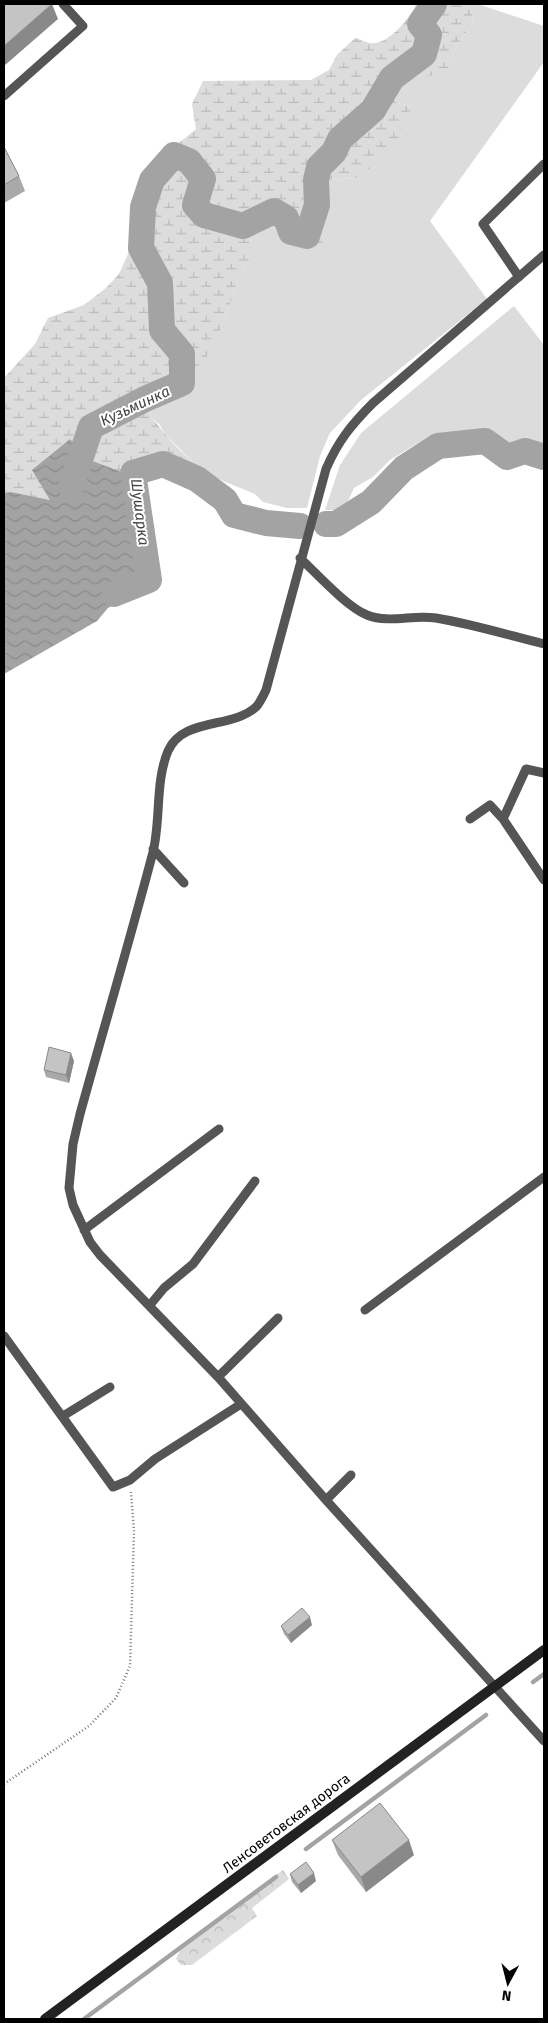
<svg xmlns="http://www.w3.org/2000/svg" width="548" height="2023" viewBox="0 0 548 2023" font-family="'Fira Sans',sans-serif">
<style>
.grass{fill:#dcdcdc}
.forest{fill:url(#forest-crowns)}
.wetland{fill:url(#wetland-marsh)}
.water{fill:url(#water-waves)}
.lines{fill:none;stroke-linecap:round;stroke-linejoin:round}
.stream{stroke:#a3a3a3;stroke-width:4.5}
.river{stroke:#a3a3a3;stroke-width:26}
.path{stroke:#777;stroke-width:2.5;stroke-dasharray:1 2.5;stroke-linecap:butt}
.lane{stroke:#555;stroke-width:9}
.secondary{stroke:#222;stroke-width:10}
.wall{fill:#a9a9a9}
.shaded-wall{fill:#898989}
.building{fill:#c4c4c4;stroke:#898989}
.labels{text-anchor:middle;stroke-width:4;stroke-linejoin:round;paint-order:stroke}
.street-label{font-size:14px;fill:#000;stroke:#fff}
.water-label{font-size:15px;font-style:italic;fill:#444;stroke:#fff}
</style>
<defs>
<pattern id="forest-crowns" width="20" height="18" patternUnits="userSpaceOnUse" patternTransform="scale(1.25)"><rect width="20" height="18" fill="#dcdcdc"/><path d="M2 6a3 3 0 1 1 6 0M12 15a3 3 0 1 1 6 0" fill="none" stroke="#bbb"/></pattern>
<pattern id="wetland-marsh" width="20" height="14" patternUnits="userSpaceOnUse" patternTransform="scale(1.25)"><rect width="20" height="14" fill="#dcdcdc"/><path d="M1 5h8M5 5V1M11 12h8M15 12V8" fill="none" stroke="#bbb"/></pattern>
<pattern id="water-waves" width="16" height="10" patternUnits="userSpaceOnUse" patternTransform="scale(1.25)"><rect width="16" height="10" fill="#a3a3a3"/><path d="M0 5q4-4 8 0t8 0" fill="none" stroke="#8b8b8b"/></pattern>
</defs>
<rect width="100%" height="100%" fill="#fff"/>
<path class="grass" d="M469,4H478L544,26V62L430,221L487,299L361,400L330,433L320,456L307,508H287L263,502L255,494L211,476L194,463L165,434L160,425L150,417L151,410L177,395L225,320L240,275L250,260V242L254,232L266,224L277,225L281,234L310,245L325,242L320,234V229L329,180L356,178L412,107L395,102L397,88L413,75L426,76L450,65L454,51L474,19Z
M514,306L544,345V445L525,439L509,443L483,433L457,432L426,438L390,460L373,477L354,488L348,501L335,510H325L340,465L361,433Z"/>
<path class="forest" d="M283,1870L289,1879L252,1908L257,1916L192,1965H181L176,1959L180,1950Z"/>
<path class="wetland" d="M416,4H469L474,19L454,51L450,65L442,75L426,76L413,75L397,88L395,102L412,107L394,146L376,164L356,178L329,180L320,229V234L325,242C304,248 287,245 276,225L266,224L254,232L250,242V260L240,275L225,320L189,392L177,395L151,410L150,417C157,423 161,429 166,435C179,451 195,464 211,476L205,494L186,479L183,469L172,472C158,464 136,471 119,467L130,475L90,460L70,439L50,500L11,492L4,493V378L35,344L48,318L84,305L106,288L119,274L128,254L131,216L139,181L167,150L184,139L196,129L192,104L203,81L311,80L329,70L337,55L355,38C360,39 365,42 370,43C388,46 410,18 416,4Z"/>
<path class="water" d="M70,439L90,460L130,475L148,582L108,608L97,621L4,674V493L11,492L50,500L32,470Z"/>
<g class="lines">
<path class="stream" d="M533,1682L544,1674
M306,1849L486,1715
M84,2019L276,1877"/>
<path class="river" d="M71,486L91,427L145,399L182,383V354L162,330L160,283L141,248L143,207L152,180L174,155L189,161L203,179L195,205L204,215L243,226L274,211L286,218L291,232L307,236L317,205L316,180L319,167L334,152L340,139L373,110L392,78L424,54L429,35L420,24L434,4
M326,524H336L371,502L404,468L438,446L485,441L507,457L525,451L544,457
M114,594L149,580L133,473L163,464L197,479L225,500L234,515L266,523L300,526"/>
<path class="path" d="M4,1784L89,1726L116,1698L130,1666L134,1531L131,1492"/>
<path class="lane" d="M4,96L83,26L63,4
M544,255L373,403C352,424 338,441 326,469L266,690C263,696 260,703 256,707C232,729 183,717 168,751C155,782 161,819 153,852C130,940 104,1027 80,1114L73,1144L69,1188L73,1205L90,1242L100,1255L218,1377L326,1500L544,1741
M519,277L483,224L544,164
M300,558C317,574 347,607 367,615C390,624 413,614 436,618C472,624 508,635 544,644
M544,773L526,769L503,819L544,880
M470,819L490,805L503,819
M153,849L184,883
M84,1230L219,1129
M150,1305L164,1288L193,1264L255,1181
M365,1310L544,1177
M4,1336L113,1487L130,1480L155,1459L241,1404
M218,1377L278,1318
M63,1416L110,1387
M326,1500L351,1475"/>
<path class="secondary" d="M45,2019L544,1650"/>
</g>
<path class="wall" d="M4,147L19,176L25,191L4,203Z
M74,1061L69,1083L46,1077L44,1070Z
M312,1625L291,1643L284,1634L281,1626Z
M332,1840L414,1855L366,1892L338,1855Z
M290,1874L316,1881L301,1893L292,1882Z"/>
<path class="shaded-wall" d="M52,4L58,19L4,66V46Z
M71,1053L74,1061L69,1083L66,1075Z
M310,1617L312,1625L291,1643L288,1635Z
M409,1840L414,1855L366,1892L361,1877Z
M314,1873L316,1881L301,1893L298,1885Z"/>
<path class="building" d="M4,4H52L4,46Z
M4,147L19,176L4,185Z
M49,1047L71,1053L66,1075L44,1070Z
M302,1608L310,1617L288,1635L281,1626Z
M380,1803L409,1840L361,1877L332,1840Z
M306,1862L314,1873L298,1885L290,1874Z"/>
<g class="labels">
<g class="street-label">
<text transform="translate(286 1823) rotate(-37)" y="5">Ленсоветовская дорога</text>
</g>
<g class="water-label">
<text transform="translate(135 406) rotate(-25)" y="5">Кузьминка</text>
<text transform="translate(140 512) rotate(83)" y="5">Шушарка</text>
</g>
</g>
<rect width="548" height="2023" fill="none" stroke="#000000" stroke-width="10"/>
<g transform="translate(508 1983) rotate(187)" stroke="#ffffff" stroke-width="4" paint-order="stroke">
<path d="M0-4L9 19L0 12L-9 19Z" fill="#000000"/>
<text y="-8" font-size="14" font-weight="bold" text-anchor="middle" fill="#000000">N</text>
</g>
</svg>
